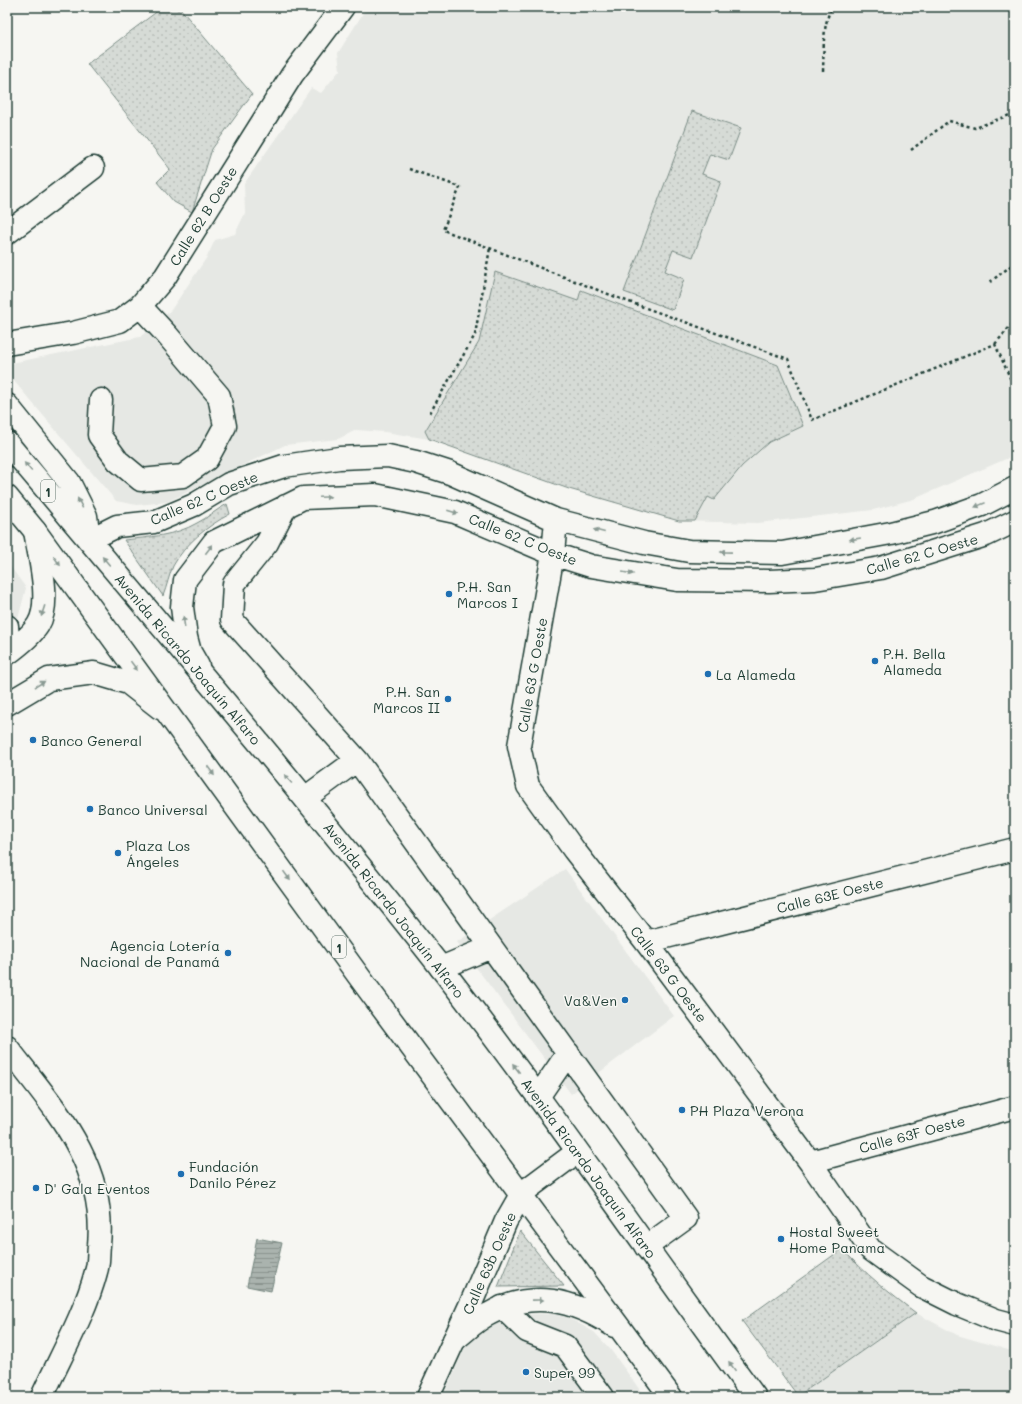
<svg xmlns="http://www.w3.org/2000/svg" width="1022" height="1404" viewBox="0 0 1022 1404" font-family="Mali,sans-serif">
<style>
.built{fill:#e6e8e4}
.grass{fill:url(#grass-dots);stroke:#7a8c85}
.water{fill:url(#water-rules);stroke:#72847d}
.lines{fill:none;stroke-linecap:round;stroke-linejoin:round}
.minor-casing{stroke:#1f3d34;stroke-width:25}
.major-casing{stroke:#1f3d34;stroke-width:25}
.path{stroke:#1f3d34;stroke-width:2.5;stroke-dasharray:3 3;stroke-linecap:butt}
.minor{stroke:#f6f6f2;stroke-width:22}
.major{stroke:#f6f6f2;stroke-width:22}
.oneway{fill:#8a9a93}
.poi-dot{fill:#1f6fb2;stroke:#f6f6f2;stroke-width:1.5}
.labels{text-anchor:middle;dominant-baseline:central;stroke-width:3;stroke-linejoin:round;paint-order:stroke}
.shield{fill:#f6f6f2;stroke:#60746d;stroke-width:1}
.shield-label{font-size:13px;font-weight:bold;fill:#1f3d34}
.street-label{font-size:14px;fill:#1f3d34;stroke:#f6f6f2}
.poi-label{font-size:14px;fill:#1f3d34;stroke:#f6f6f2;text-anchor:start}
</style>
<defs>
<pattern id="grass-dots" width="8" height="8" patternUnits="userSpaceOnUse"><rect width="8" height="8" fill="#d6dbd6"/><path d="M2 2h.1M6 6h.1" fill="none" stroke="#b7bdb8" stroke-width="1.8" stroke-linecap="round"/></pattern>
<pattern id="water-rules" width="6" height="5" patternUnits="userSpaceOnUse"><rect width="6" height="5" fill="#aab3ae"/><path d="M0 2.5h6" fill="none" stroke="#8a938e"/></pattern>
</defs>
<rect width="100%" height="100%" fill="#f6f6f2"/>
<filter id="ink" filterUnits="userSpaceOnUse"><feTurbulence type="fractalNoise" baseFrequency=".025" numOctaves="2"/><feDisplacementMap in="SourceGraphic" scale="8" xChannelSelector="R" yChannelSelector="G"/><feConvolveMatrix kernelMatrix="1 2 1 2 8 2 1 2 1" color-interpolation-filters="sRGB"/></filter>
<g filter="url(#ink)">
<!-- built -->
<path class="built" d="M367,7h648v448l-101,44 -41,11 -115,13 -79,-2 -110,-32 -140,-50 -44,-7 -29,-2 -18,9 -53,6 -118,57 -30,3 -21,-4 -109,-128v-9l133,-27 31,-27 36,-53 8,-17 20,-6 10,-21 -1,-29 67,-96 10,5 19,-23 -2,-17z
M7,562l19,26 -8,31 -11,9z
M565,869l109,147 -103,78 -114,-152z
M916,1313l41,22 58,17v45h-216l-1,-1z
M517,1314h37l15,4 25,14 16,17 35,48h-202l23,-52 19,-18z"/>
<!-- grass -->
<path class="grass" d="M163,7h16l73,87 -40,55 -20,63 -18,-10 -17,-20 13,-13 -83,-105z
M692,111l49,17 -12,32 -19,-6 -8,20 19,7 -28,76 -20,-7 -8,21 19,8 -11,31 -49,-18z
M495,272l83,29 3,-11 197,75 25,61 -34,16 -27,24 -28,34 -6,-3 -13,24h-16l-110,-32 -140,-50 -4,-8 54,-89z
M227,504l3,10c-23,12 -45,30 -57,52 -4,9 -6,20 -10,30l-39,-56c25,-3 51,-4 73,-17 10,-5 19,-13 30,-19z
M520,1231l44,55 -66,1z
M842,1249c23,24 47,44 74,64l-118,83 -56,-75z"/>
<!-- water -->
<path class="water" d="M257,1238l25,5 -11,48 -24,-5z"/>
<g class="lines">
<defs>
<path id="minor" d="M7,233l86,-65
M7,344l66,-11 47,-12 20,-15 25,-29 127,-202 51,-68
M101,400l-2,35 19,26 23,19 42,-4 24,-17 18,-33 -6,-30 -52,-61 -27,-29
M286,506l-19,37 -33,41 -2,36 125,140
M556,520l-3,34 -34,192 9,40 46,64 72,92 164,220 60,87 51,37 36,18 39,16 19,5
M89,540l28,-14 37,-4 40,-17 35,-21 55,-18 55,-8 49,-2 28,6 34,11 106,47 88,23 45,8 93,2 109,-20 44,-11 47,-17 33,-17
M7,626l2,26
M7,654c11,-8 24,-18 31,-29 14,-22 1,-69 -3,-94
M198,666l-8,-14 -4,-15 -4,-30 3,-27 29,-38 89,-44 72,-3 80,17 98,42 38,12 86,14 92,1 46,-2 66,-11 105,-33 29,-14
M7,704l42,-25 45,-6 34,10 32,25
M305,798l52,-38 329,458 -40,29
M646,942l369,-93
M441,968l50,-21
M7,1047c46,60 100,116 92,198 -1,8 0,19 -3,27 -11,42 -36,85 -54,125
M538,1097l30,-44
M810,1162l205,-55
M502,1307l25,24 38,15 38,51
M428,1397l44,-96 34,-80 16,-28 55,-41"/>
<path id="major" d="M7,405l62,77 17,34 3,23
M7,443c145,172 292,344 431,521 110,141 211,289 317,433
M7,497l28,34 328,451 308,415
M454,1340c11,-8 22,-20 35,-26 44,-25 84,-14 125,12"/>
</defs>
<!-- minor casing -->
<use href="#minor" class="minor-casing"/>
<!-- major casing -->
<use href="#major" class="major-casing"/>
<!-- path -->
<path class="path" d="M823,71c1,-20 -1,-46 9,-64
M911,150l38,-29 26,7 40,-15
M409,169l51,18 -17,43 178,69 167,60 24,61 183,-76 20,45
M990,282l22,-17 3,3
M995,344l20,-23
M430,413l45,-78 15,-87"/>
<!-- minor -->
<use href="#minor" class="minor"/>
<!-- major -->
<use href="#major" class="major"/>
</g>
<!-- one-way arrows -->
<defs><path id="oneway-solid" d="M-6-.8H1V-3.2L6.5 0L1 3.2V.8H-6Z"/></defs>
<g class="oneway">
<use href="#oneway-solid" transform="translate(28 467) rotate(-130)"/>
<use href="#oneway-solid" transform="translate(325 497) rotate(-2)"/>
<use href="#oneway-solid" transform="translate(80 503) rotate(-117)"/>
<use href="#oneway-solid" transform="translate(980 505) rotate(158)"/>
<use href="#oneway-solid" transform="translate(453 512) rotate(16)"/>
<use href="#oneway-solid" transform="translate(599 531) rotate(-165)"/>
<use href="#oneway-solid" transform="translate(855 539) rotate(171)"/>
<use href="#oneway-solid" transform="translate(209 549) rotate(-53)"/>
<use href="#oneway-solid" transform="translate(726 552) rotate(-179)"/>
<use href="#oneway-solid" transform="translate(57 561) rotate(54)"/>
<use href="#oneway-solid" transform="translate(106 561) rotate(-130)"/>
<use href="#oneway-solid" transform="translate(628 573) rotate(10)"/>
<use href="#oneway-solid" transform="translate(43 611) rotate(108)"/>
<use href="#oneway-solid" transform="translate(184 622) rotate(-98)"/>
<use href="#oneway-solid" transform="translate(134 666) rotate(54)"/>
<use href="#oneway-solid" transform="translate(40 684) rotate(-31)"/>
<use href="#oneway-solid" transform="translate(211 771) rotate(54)"/>
<use href="#oneway-solid" transform="translate(288 779) rotate(-130)"/>
<use href="#oneway-solid" transform="translate(287 876) rotate(54)"/>
<use href="#oneway-solid" transform="translate(516 1068) rotate(-127)"/>
<use href="#oneway-solid" transform="translate(538 1300) rotate(-1)"/>
<use href="#oneway-solid" transform="translate(732 1366) rotate(-126)"/>
</g>
</g>
<!-- markers -->
<g class="poi-dot">
<circle cx="449" cy="594" r="4"/>
<circle cx="875" cy="661" r="4"/>
<circle cx="708" cy="674" r="4"/>
<circle cx="448" cy="699" r="4"/>
<circle cx="33" cy="740" r="4"/>
<circle cx="90" cy="809" r="4"/>
<circle cx="118" cy="853" r="4"/>
<circle cx="228" cy="953" r="4"/>
<circle cx="625" cy="1000" r="4"/>
<circle cx="682" cy="1110" r="4"/>
<circle cx="181" cy="1174" r="4"/>
<circle cx="36" cy="1188" r="4"/>
<circle cx="781" cy="1239" r="4"/>
<circle cx="526" cy="1372" r="4"/>
</g>
<g class="labels">
<!-- shield labels -->
<g class="shield">
<rect x="41" y="480" width="14" height="22" rx="3"/>
<rect x="332" y="936" width="14" height="22" rx="3"/>
</g>
<g class="shield-label">
<text x="48" y="491">1</text>
<text x="339" y="947">1</text>
</g>
<!-- street labels -->
<g class="street-label">
<text transform="translate(203 216) rotate(-58)">Calle 62 B Oeste</text>
<text transform="translate(204 498) rotate(-23)">Calle 62 C Oeste</text>
<text transform="translate(523 539) rotate(22)">Calle 62 C Oeste</text>
<text transform="translate(922 554) rotate(-16)">Calle 62 C Oeste</text>
<text transform="translate(188 659) rotate(50)">Avenida Ricardo Joaquín Alfaro</text>
<text transform="translate(532 675) rotate(-80)">Calle 63 G Oeste</text>
<text transform="translate(830 895) rotate(-14)">Calle 63E Oeste</text>
<text transform="translate(394 910) rotate(52)">Avenida Ricardo Joaquín Alfaro</text>
<text transform="translate(669 974) rotate(53)">Calle 63 G Oeste</text>
<text transform="translate(912 1134) rotate(-15)">Calle 63F Oeste</text>
<text transform="translate(589 1168) rotate(54)">Avenida Ricardo Joaquín Alfaro</text>
<text transform="translate(489 1263) rotate(-66)">Calle 63b Oeste</text>
</g>
<!-- poi labels -->
<g class="poi-label">
<text x="457" y="586">P.H. San<tspan x="457" dy="16">Marcos I</tspan></text>
<text x="883" y="653">P.H. Bella<tspan x="883" dy="16">Alameda</tspan></text>
<text x="716" y="674">La Alameda</text>
<text x="440" y="691" text-anchor="end">P.H. San<tspan x="440" dy="16">Marcos II</tspan></text>
<text x="41" y="740">Banco General</text>
<text x="98" y="809">Banco Universal</text>
<text x="126" y="845">Plaza Los<tspan x="126" dy="16">Ángeles</tspan></text>
<text x="220" y="945" text-anchor="end">Agencia Lotería<tspan x="220" dy="16">Nacional de Panamá</tspan></text>
<text x="617" y="1000" text-anchor="end">Va&amp;Ven</text>
<text x="690" y="1110">PH Plaza Verona</text>
<text x="189" y="1166">Fundación<tspan x="189" dy="16">Danilo Pérez</tspan></text>
<text x="44" y="1188">D' Gala Eventos</text>
<text x="789" y="1231">Hostal Sweet<tspan x="789" dy="16">Home Panama</tspan></text>
<text x="534" y="1372">Super 99</text>
</g>
</g>
<!-- margin -->
<rect width="1022" height="1404" fill="none" stroke="#f6f6f2" stroke-width="24"/>
<rect x="12" y="12" width="998" height="1380" fill="none" stroke="#1f3d34" stroke-width="1.5" filter="url(#ink)"/>
</svg>
